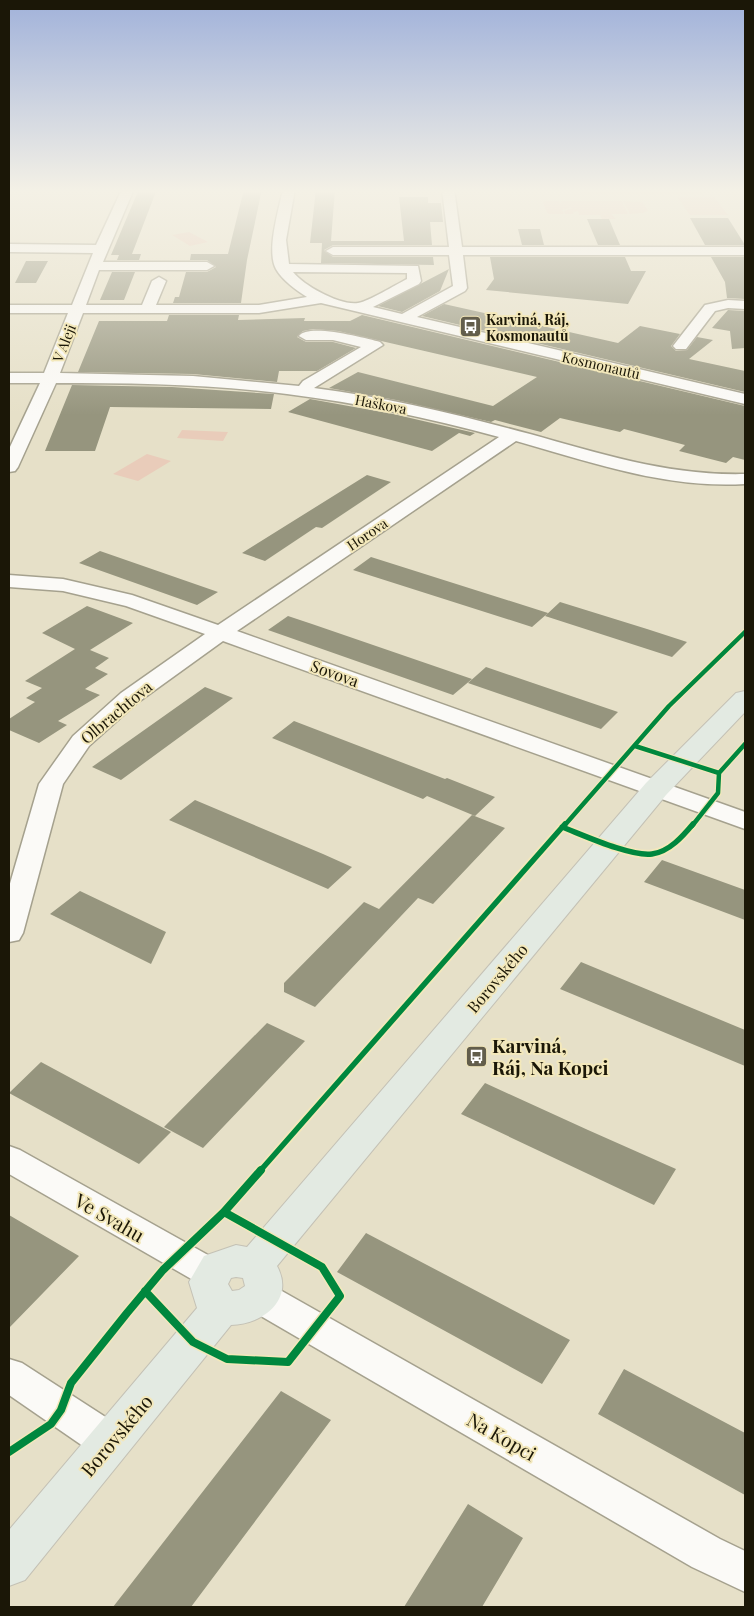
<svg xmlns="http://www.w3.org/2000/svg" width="754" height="1616" viewBox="0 0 754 1616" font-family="'Playfair Display',serif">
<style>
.green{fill:#e9ccba}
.building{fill:#96957e}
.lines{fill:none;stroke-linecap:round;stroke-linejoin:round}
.minor-casing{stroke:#a5a18e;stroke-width:3}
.major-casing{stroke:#c4c1b5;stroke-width:2}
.minor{fill:#fbfaf7;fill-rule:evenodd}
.major{fill:#e3eae2;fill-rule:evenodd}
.cycleway-far2-casing{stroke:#f3e8bb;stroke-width:7}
.cycleway-far1-casing{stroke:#f3e8bb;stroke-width:9}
.cycleway-casing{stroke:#f3e8bb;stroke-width:11}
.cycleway-far2{stroke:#00873e;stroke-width:4.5}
.cycleway-far1{stroke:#00873e;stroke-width:5.5}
.cycleway{stroke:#00873e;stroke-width:8}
.labels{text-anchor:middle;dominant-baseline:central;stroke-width:4;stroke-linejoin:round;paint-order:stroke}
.far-poi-label{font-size:14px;font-weight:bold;fill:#1b1707;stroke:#f3e8bb;text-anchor:start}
.far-street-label{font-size:14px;fill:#1b1707;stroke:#f3e8bb}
.street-label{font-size:16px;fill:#1b1707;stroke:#f3e8bb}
.near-poi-label{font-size:19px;font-weight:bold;fill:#1b1707;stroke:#f3e8bb;text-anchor:start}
.near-street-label{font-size:19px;fill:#1b1707;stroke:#f3e8bb}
</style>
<rect width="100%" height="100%" fill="#e6e0c8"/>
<!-- green -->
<path class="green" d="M562,189h143l-5,3 7,3h-118z
M677,197h37l14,18h-38z
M545,201h14l1,4 1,-4h61l6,13h-17l5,5h-14l-2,-4h-21l-1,-4 -5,1 1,2h-9l-1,-3 8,-3 -4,-2 2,2 -8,2 2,4h-15l-2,-1 -4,-11z
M623,201l19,1 6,8 -5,3 -13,1z
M189,232l19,10 -18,4 -18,-11z
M182,430l46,2 -5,9 -46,-3z
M147,454l24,7 -33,20 -25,-7z"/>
<!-- building -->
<path class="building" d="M139,189h18l-25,65h9l-2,6h-22l2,-5h-8z
M244,189h18l-15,71 -6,43h-68l2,-6h4l7,-25h21l9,-5 -9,-7h-17l1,-6h37z
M316,189h19l-4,52h73l-5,-44h29v6h13l2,19h-13l2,23h-99l-9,5 9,7h100l1,8 -113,-2 1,-20h-12z
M690,218h38l17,27h-40z
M587,219h22l11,26h-22z
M518,229h22l4,16h-22z
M490,257h135l6,14h15l-18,33 -142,-14 8,-11z
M711,257h34v42l-18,-1 -2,-16z
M26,261h22l-12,22h-21z
M449,269l-9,22 -38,21 -24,-6z
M112,272h23l-11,28h-24z
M444,304l174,39 22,-17 40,8 -9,12 5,5 11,-1 10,-13 16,3 -24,19 56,12v21l-323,-76z
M728,310l17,1v37l-13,1 -2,-18 -18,-3z
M169,315h70l-1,5 67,-2 -1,3h46l12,-6 383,91v54l-12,-3 -7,6 -47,-12 6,-6 -61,-16 -4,3 -60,-14 -19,14 -46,-12 -4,2 -95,-22 -67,-12 29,-16 135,34 44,-29 -199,-46 -25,-2 -10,2 -6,6 9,5h27l23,6 -39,23h-38l-2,11 -84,-8 -115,-2 21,-51h68z
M72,385l100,2 102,7 -3,15 -161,-2 -15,44h-50z
M310,399l83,15 82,19 -5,3 -11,-3 -27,18 -144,-39z
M367,475l24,7 -69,46 -6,-1 -51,34 -23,-8z
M100,551l118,41 -21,13 -118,-42z
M371,557l177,56 -16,14 -179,-57z
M560,602l87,27 40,13 -15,15 -127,-41z
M87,606l46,17 -43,27 19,8 -14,10 13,6 -23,15 15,6 -42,26 9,4 -28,18 -30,-13v-11l26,-17 -9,-4 16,-10 -17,-7 50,-32 -33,-16z
M288,616l24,8 160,55 -19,16 -185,-65z
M486,667l132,45 -17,17 -133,-46z
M205,687l28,11 -112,82 -29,-13z
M294,721l151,58 2,-1 48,19 -20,19 -48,-20 -4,3 -151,-61z
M195,800l128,54 29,13 -24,22 -159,-69z
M472,815l33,13 -72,76 -15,-6 -103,109 -31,-15v-9l80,-81 15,7z
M662,860l83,30v30l-101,-38z
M80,891l86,41 -15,32 -101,-50z
M581,962l164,68v36l-185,-77z
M267,1023l38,18 -102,107 -39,-21z
M41,1062l130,70 -32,32 -130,-71z
M485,1083l103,47 88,39 -22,36 -193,-91z
M9,1215l70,41 -70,72z
M366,1233l204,107 -28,44 -205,-112z
M624,1369l121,64v62l-147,-81z
M281,1391l50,29 -140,187h-78z
M468,1504l55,34 -41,69h-78z"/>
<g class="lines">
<defs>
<path id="minor" d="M122,189h12l-31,73h104l7,4 -7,4h-108l-13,35h56l10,-24 7,-4 7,4 -10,24h103l48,-8c-11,-7 -25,-17 -31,-28 -10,-18 3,-60 7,-80h12l-9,51 3,24 129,2 3,15 -2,3 -46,23 29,7 51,-28 -4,-31h-116l-7,-4 7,-4h116l-7,-58h12l8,58h283v8h-282l4,33 -2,3 -48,26 328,77v10l-424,-101 -62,10h-176l-23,60 133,3 106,10 4,-5 58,-34 -28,-7h-27l-7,-4c9,-13 66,2 81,6l3,3 -69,43c73,9 145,27 216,46 71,20 140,42 215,40v10c-79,5 -154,-22 -229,-43l-279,190 508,181v17l-522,-188 -86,62 -48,43 -26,38 -40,149 -4,7 -10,2v-55l30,-103 34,-48 48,-43 84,-59 -79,-28 -63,-15 -54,-4v-12l54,4 69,16 86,30 281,-188c-70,-19 -140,-34 -212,-43 -76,-10 -154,-11 -231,-11l-38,84 -3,4 -6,1v-23l31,-66h-31v-10h35l24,-60h-59v-8h63l21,-52 -84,-1v-8l87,1zM293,272l114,1v6c-12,6 -37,22 -49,24 -17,3 -54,-17 -65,-31z
M728,300l17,1v8l-17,-1 -13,3 -29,38h-10l-3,-3 32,-41z
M9,1146l11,4 204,114 5,10 -5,10 -12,5 -12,-5 -191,-110z
M260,1282l13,4 447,253 25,12v41l-53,-25 -445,-259 -5,-11 5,-11z
M9,1359l13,4 102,66 5,13 -5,13 -14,5 -14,-5 -87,-60z"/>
<path id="major" d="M745,691v21l-79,83 -389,471c18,33 -13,58 -46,59l-206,255 -16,6v-56l188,-222 -8,-26 15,-26 32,-11 11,2 399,-464 90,-90zM236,1277l7,1 2,8 -6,4 -7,1 -4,-7 3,-6z"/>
</defs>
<!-- minor casing -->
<use href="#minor" class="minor-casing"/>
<!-- major casing -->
<use href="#major" class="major-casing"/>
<!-- minor -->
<use href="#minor" class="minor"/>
<!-- major -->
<use href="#major" class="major"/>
<defs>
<path id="cycleway-far2" d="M635,746l84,27
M564,826l105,-120 76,-74
M692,826l26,-33 1,-20 26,-29"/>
<path id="cycleway-far1" d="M562,827c21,8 69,30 90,27 17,-2 31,-18 41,-30
M260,1171l305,-347"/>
<path id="cycleway" d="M145,1291l48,51 34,17 61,3 52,-66 -18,-29 -98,-55
M9,1452l42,-28 10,-14 10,-27 56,-70 36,-43 61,-58 37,-42"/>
</defs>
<!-- cycleway-far2 casing -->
<use href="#cycleway-far2" class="cycleway-far2-casing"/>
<!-- cycleway-far1 casing -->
<use href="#cycleway-far1" class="cycleway-far1-casing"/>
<!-- cycleway casing -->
<use href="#cycleway" class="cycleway-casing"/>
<!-- cycleway-far2 -->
<use href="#cycleway-far2" class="cycleway-far2"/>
<!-- cycleway-far1 -->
<use href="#cycleway-far1" class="cycleway-far1"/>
<!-- cycleway -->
<use href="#cycleway" class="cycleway"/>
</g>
<!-- sky -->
<linearGradient id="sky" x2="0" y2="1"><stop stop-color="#a1b2da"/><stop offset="0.46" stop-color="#f4f1e6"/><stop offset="1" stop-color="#f4f1e6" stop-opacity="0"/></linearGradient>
<rect width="754" height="415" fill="url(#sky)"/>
<!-- icons -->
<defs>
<symbol id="bus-square" viewBox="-11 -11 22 22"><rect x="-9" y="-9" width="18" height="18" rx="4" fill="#625d4b" stroke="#f3e8bb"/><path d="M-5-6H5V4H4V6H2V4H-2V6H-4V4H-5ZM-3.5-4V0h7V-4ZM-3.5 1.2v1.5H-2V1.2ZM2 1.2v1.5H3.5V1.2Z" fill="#fff"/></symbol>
</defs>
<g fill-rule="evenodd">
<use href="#bus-square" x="458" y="314" width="25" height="25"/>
<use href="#bus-square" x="464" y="1044" width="25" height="25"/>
</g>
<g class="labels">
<!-- far-poi labels -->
<g class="far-poi-label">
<text x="486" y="319">Karviná, Ráj,<tspan x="486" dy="16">Kosmonautů</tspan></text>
</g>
<!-- far-street labels -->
<g class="far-street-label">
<text transform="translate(64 343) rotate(-68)">V Aleji</text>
<text transform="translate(601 365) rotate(13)">Kosmonautů</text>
<text transform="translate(381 404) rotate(11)">Haškova</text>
<text transform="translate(367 534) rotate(-34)">Horova</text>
</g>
<!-- street labels -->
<g class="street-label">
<text transform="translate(335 673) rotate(20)">Sovova</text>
<text transform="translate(116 712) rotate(-40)">Olbrachtova</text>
<text transform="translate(497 978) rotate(-50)">Borovského</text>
</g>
<!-- near-poi labels -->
<g class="near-poi-label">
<text x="492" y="1045">Karviná,<tspan x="492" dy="22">Ráj, Na Kopci</tspan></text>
</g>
<!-- near-street labels -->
<g class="near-street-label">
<text transform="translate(110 1217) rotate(30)">Ve Svahu</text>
<text transform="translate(116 1435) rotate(-50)">Borovského</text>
<text transform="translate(502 1436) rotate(30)">Na Kopci</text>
</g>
</g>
<!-- border -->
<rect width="754" height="1616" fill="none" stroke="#1b1707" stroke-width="20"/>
</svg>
